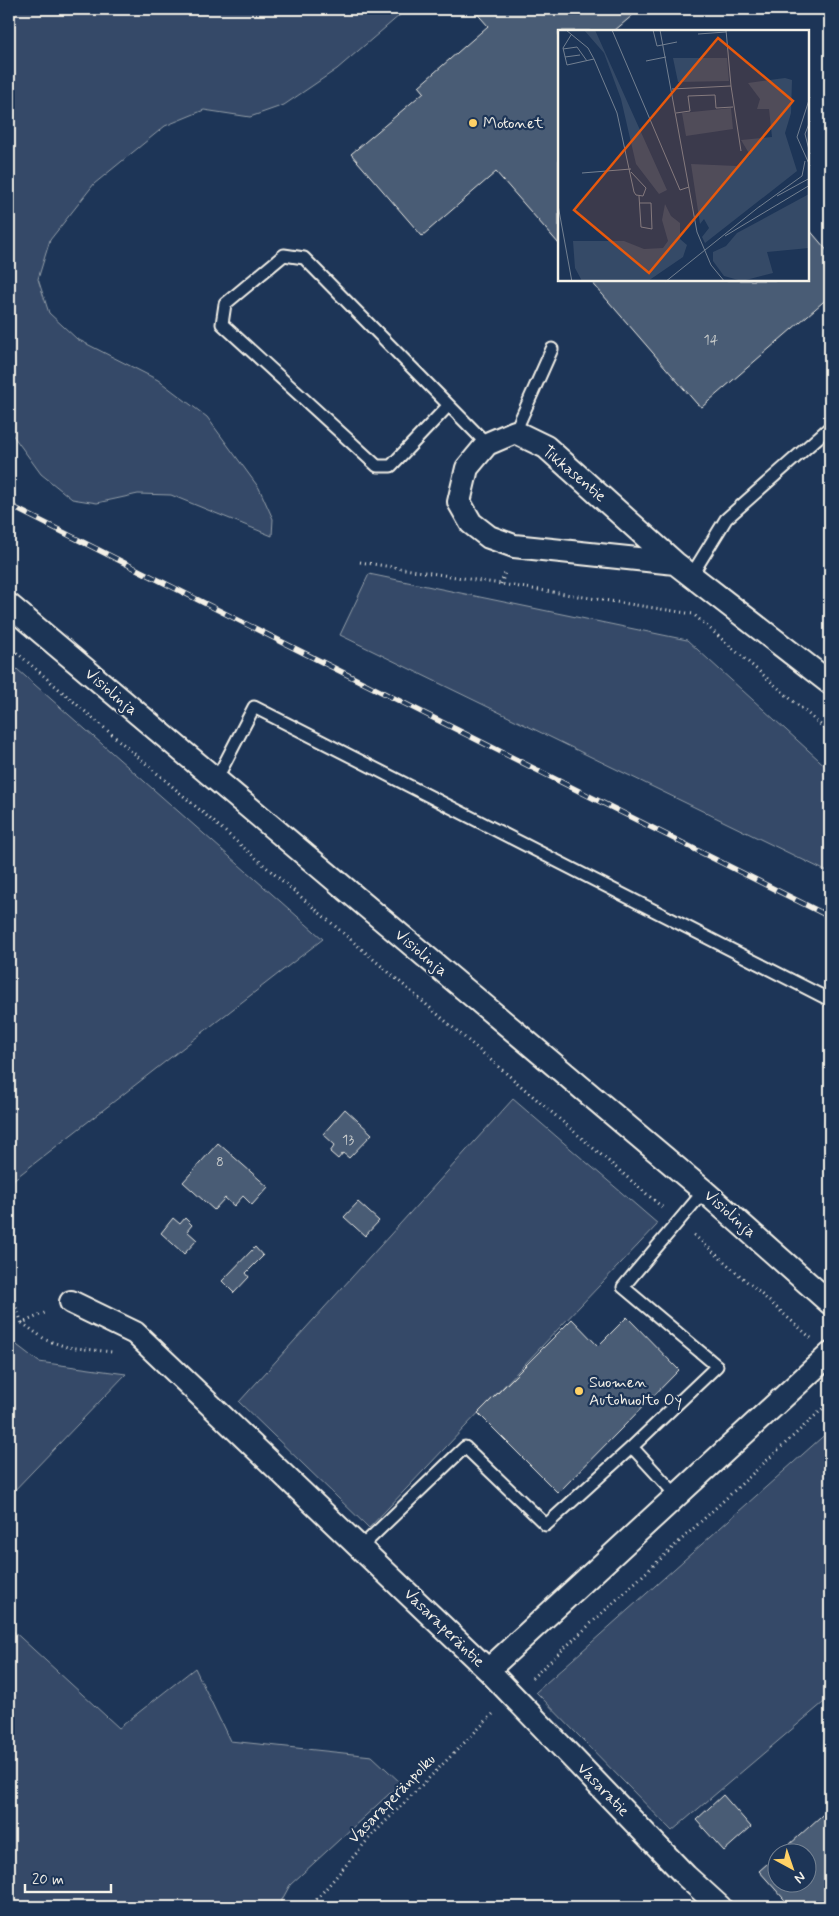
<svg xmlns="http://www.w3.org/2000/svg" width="839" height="1916" viewBox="0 0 839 1916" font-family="Mynerve,sans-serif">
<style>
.green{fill:#354a67;stroke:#949ea8}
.building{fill:#485b74;stroke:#f4f1e8}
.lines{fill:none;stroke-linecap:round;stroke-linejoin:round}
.service-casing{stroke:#f4f1e8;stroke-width:15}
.minor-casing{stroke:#f4f1e8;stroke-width:26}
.path{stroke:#f4f1e8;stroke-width:3;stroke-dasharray:1 4;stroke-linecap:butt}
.service{stroke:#1d3557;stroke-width:11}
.minor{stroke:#1d3557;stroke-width:22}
.rail-casing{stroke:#f4f1e8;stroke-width:5.5}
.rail{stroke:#1d3557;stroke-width:4;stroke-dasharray:11;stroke-linecap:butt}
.poi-dot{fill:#ffd166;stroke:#1d3557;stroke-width:2}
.labels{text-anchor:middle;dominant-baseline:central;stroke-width:4.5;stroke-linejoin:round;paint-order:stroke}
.number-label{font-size:14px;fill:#c9cccb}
.poi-label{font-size:16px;fill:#f4f1e8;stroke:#1d3557;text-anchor:start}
.street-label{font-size:16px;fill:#f4f1e8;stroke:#1d3557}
.inset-road{fill:none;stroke:#738091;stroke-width:1}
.view{fill:#e8590c;fill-opacity:0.15;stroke:#e8590c;stroke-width:2.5}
.inset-edge{fill:none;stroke:#f4f1e8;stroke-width:2.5}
</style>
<rect width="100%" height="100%" fill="#1d3557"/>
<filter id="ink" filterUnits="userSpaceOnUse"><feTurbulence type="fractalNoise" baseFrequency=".02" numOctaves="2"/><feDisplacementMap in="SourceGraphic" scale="10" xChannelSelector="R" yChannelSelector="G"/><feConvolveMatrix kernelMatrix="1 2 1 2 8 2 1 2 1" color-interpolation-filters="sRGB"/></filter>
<g filter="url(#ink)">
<!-- green -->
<path class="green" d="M9,9h398l-70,60 -53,36 -34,12 -46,-7 -39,16 -71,58 -44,56 -12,39 11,34 28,26 81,41 49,37 52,71 14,31 -1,17 -101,-41 -33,-1 -41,9 -25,-4 -31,-25 -32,-44z
M369,574l318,66 143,130v103l-490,-238z
M9,662l314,277 -310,241 -4,30z
M513,1099l145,125 -289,304 -130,-126z
M9,1339l30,23 87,12 -117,122z
M830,1430v267l-158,134 -136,-139z
M9,1627l110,101 76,-60 35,73 142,15 29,27 -111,102 -12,22h-262l-7,-10z"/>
<!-- building -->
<path class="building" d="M473,9h167l-26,22h-55v213l-63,-72 -74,64 -71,-82 73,-62 -5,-6 69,-60z
M808,228l22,26v42l-128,111 -5,-3 -107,-124h218z
M345,1109l27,25 -23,24 -6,-5 -5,6 -8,-7 5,-7 -12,-11z
M218,1143l50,44 -16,18 -9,-9 -9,10 -9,-8 -11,12 -31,-28z
M358,1202l21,19 -14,15 -21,-19z
M173,1218l7,6 5,-6 7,7 -5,6 10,9 -13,14 -23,-21z
M255,1247l8,9 -17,17 3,4 -15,16 -12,-12z
M627,1317l52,53 -121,123 -80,-80 94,-94 26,27z
M723,1795l28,32 -27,24 -28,-31z
M830,1808v97l-3,2h-36l-32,-36 17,-15v28h30v-30h-27z"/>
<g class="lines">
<defs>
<path id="service" d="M448,406l-57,60h-14l-155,-142 3,-20 59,-49 20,3 183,186
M515,432l37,-83
M691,576l35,-57 104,-92
M216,780l38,-73 576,293
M632,1447l44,48
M360,1548l105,-101 81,78 86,-78 85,-81 -94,-79 81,-96"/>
<path id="minor" d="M675,563l-161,-17 -25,-9 -18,-14 -12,-21 8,-34 20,-24 28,-12 31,15 129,116 155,120
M9,605l695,586 126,112
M71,1302l64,31 353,337 342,-316
M488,1670l198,206 34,31"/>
</defs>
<!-- service casing -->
<use href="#service" class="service-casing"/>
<!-- minor casing -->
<use href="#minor" class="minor-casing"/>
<!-- path -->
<path class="path" d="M360,562l333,52 137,119
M501,584l5,-14
M9,646l654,562
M694,1235l117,103
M9,1289l13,34 25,-11
M22,1323l24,17 21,7 45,5
M532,1678l298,-276
M9,1904l2,3
M310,1907l61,-71 123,-123"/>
<!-- service -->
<use href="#service" class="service"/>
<!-- minor -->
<use href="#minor" class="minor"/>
<defs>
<path id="rail" d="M9,505l821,412"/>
</defs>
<!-- rail casing -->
<use href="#rail" class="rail-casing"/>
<!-- rail -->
<use href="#rail" class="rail"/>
</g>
</g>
<!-- markers -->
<g class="poi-dot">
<circle cx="473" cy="123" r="5"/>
<circle cx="579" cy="1391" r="5"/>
</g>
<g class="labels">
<!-- number labels -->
<g class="number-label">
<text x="711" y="340">14</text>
<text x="348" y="1140">13</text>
<text x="220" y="1162">8</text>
</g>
<!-- poi labels -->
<g class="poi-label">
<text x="483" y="123">Motonet</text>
<text x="589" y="1382">Suomen<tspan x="589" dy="18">Autohuolto Oy</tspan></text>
</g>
<!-- street labels -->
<g class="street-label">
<text transform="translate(574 474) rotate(40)">Tikkasentie</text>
<text transform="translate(111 692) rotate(40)">Visiolinja</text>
<text transform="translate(421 953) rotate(40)">Visiolinja</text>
<text transform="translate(730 1214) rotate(41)">Visiolinja</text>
<text transform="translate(444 1628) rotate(44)">Vasaraperäntie</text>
<text transform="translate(603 1790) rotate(46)">Vasaratie</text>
<text transform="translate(392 1799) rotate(-46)">Vasaraperänpolku</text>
</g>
</g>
<!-- overview -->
<g transform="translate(558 30)">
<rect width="251" height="251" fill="#1d3557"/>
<path d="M26,0h11l72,160 -8,4 -23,-30 -15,-65 -17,-46zM115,28h54l2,23 -51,1zM227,48l7,2 -1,33 -6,20 12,38 -92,72 -3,-6 7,-9 -5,-9 -4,5 -9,-60 46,2 13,-11 -9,-15 31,-3 -3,-28h-12l3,-10 -12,-16zM173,78l2,21 -47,7 -4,-23zM251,164v54l-42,4 6,21 -31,8 -18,-5 -11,-15v-9l13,-6 11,-13zM107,174l6,12 9,7v16l7,6 -4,12 -35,24h-66l-7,-13 -2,-27h51l20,8 19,-1 5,-7 -6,-21z" fill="#354a67"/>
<path class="inset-road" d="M8,0l22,18 6,11 23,54 17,79 2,3 7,1 3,-8 -15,-16M54,0l68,160 9,-3M95,0l4,16 20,-4M102,0l37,202 14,33 14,17M168,0l5,56M140,4l28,-2M13,5l-8,13 4,17 27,-6M5,19l14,-2 10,14M7,27l15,-2M88,31l20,-4M114,59l59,-3 10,65M252,67l-13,40 13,29M118,83l14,-2 -2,-15 27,-1 1,13 17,-1M252,91l-5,13 5,20M24,143l49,-4M81,166l2,31 11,2 -1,-26h-11M219,166l33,-18M0,175l14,77M201,177l43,-31 3,-15M167,206l85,-51M107,252l95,-76"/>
<path class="view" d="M160,8l75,63 -144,172 -75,-63z"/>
<rect width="251" height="251" class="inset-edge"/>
</g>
<!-- margin -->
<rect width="839" height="1916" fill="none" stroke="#1d3557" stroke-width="30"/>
<rect x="15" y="15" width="809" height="1886" fill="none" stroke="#f4f1e8" stroke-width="2" filter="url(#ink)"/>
<!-- north arrow -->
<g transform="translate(792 1868) rotate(140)"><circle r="24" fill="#1d3557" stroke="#738091"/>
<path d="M0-4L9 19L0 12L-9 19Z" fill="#ffd166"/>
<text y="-8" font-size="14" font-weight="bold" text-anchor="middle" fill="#f4f1e8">N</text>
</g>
<!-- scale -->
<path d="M25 1884v8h86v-8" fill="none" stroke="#f4f1e8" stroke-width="2.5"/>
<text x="32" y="1884" font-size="15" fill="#f4f1e8" stroke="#1d3557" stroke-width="4" paint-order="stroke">20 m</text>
</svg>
